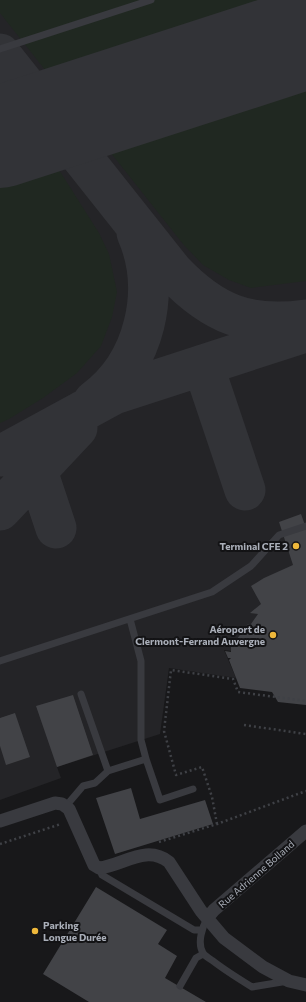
<svg xmlns="http://www.w3.org/2000/svg" width="306" height="1002" viewBox="0 0 306 1002" font-family="Commissioner,sans-serif">
<style>
.built{fill:#242427}
.green{fill:#202821}
.lines{fill:none;stroke-linecap:round;stroke-linejoin:round}
.taxiway{stroke:#323337;stroke-width:41}
.runway{stroke:#323337;stroke-width:102}
.building{fill:#424347}
.path{stroke:#3f4146;stroke-width:2.5;stroke-dasharray:2 3;stroke-linecap:butt}
.lane{stroke:#393a3f;stroke-width:7}
.street{stroke:#393a3f;stroke-width:13}
.poi-dot{fill:#efb83b;stroke:#131315;stroke-width:1.5}
.labels{text-anchor:middle;dominant-baseline:central;stroke-width:4;stroke-linejoin:round;paint-order:stroke}
.poi-label{font-size:10px;font-weight:bold;fill:#aaafb9;stroke:#131315;text-anchor:end}
.street-label{font-size:10px;fill:#aaafb9;stroke:#131315}
</style>
<rect width="100%" height="100%" fill="#18181a"/>
<!-- built -->
<path class="built" d="M0,0h306v661l-82,-11 12,28 -67,-10 -9,66 -103,33 4,11 -61,22z"/>
<!-- green -->
<path class="green" d="M0,0h306v281l-55,7 -22,-8 -26,-15 -20,-21 -183,-231z
M0,95l61,78 38,60 10,21 8,38 -5,25 -11,29 -24,27 -34,25 -34,21 -9,4z"/>
<g class="lines">
<!-- taxiway -->
<path class="taxiway" d="M0,54l173,218c40,42 75,56 133,48
M203,365l42,125
M94,401c51,-37 68,-111 43,-168
M36,449l-2,6 1,10 21,63
M0,456l114,-62 191,-62
M0,510l77,-82"/>
<!-- runway -->
<path class="runway" d="M0,137l306,-99"/>
</g>
<!-- building -->
<path class="building" d="M301,514l5,14v177l-28,-3 -6,-10 -32,-4 -11,-28 2,-2h-3l-3,-7 6,1v-5l17,-23h3l7,-10 -8,-1 11,-9 -10,-18 13,-8 29,-13 -14,-43z
M73,695l20,60 -36,12 -21,-61z
M15,713l15,44 -24,8 -6,-19v-28z
M131,788l9,31 65,-19 8,24 -98,30 -19,-56z
M96,887l71,43 -9,14 19,12 -12,22 41,24h-117l-46,-28z"/>
<g class="lines">
<!-- path -->
<path class="path" d="M244,725l62,9
M217,824l-5,-27 -10,-30 -26,8 -12,-44 7,-61 62,9 5,13 68,9
M159,842l58,-18 89,-33
M0,844l61,-20"/>
<!-- lane -->
<path class="lane" d="M0,49l151,-49
M130,619l11,42v79l5,19
M0,661l212,-69 39,-26 28,-31 27,-9
M81,694l27,77
M66,806l17,-20 12,-3 13,-12 38,-12 14,41 33,-11
M99,868l3,7 5,3 87,52h8
M208,917c-6,10 -11,26 -5,36 2,3 7,6 10,8 13,10 26,18 39,26l36,-6
M180,986l16,-28 7,-4"/>
<!-- street -->
<path class="street" d="M0,821l55,-18 7,1 7,5 25,56 5,3c25,-3 47,-24 70,-6l32,49 23,27 39,29 26,14 17,4
M208,917l6,-7 92,-79"/>
</g>
<!-- markers -->
<g class="poi-dot">
<circle cx="296" cy="546" r="4"/>
<circle cx="273" cy="635" r="4"/>
<circle cx="35" cy="931" r="4"/>
</g>
<g class="labels">
<!-- poi labels -->
<g class="poi-label">
<text x="288" y="546">Terminal CFE 2</text>
<text x="265" y="629">Aéroport de<tspan x="265" dy="12">Clermont-Ferrand Auvergne</tspan></text>
<text x="43" y="925" text-anchor="start">Parking<tspan x="43" dy="12">Longue Durée</tspan></text>
</g>
<!-- street labels -->
<g class="street-label">
<text transform="translate(256 874) rotate(-41)">Rue Adrienne Bolland</text>
</g>
</g>
</svg>
